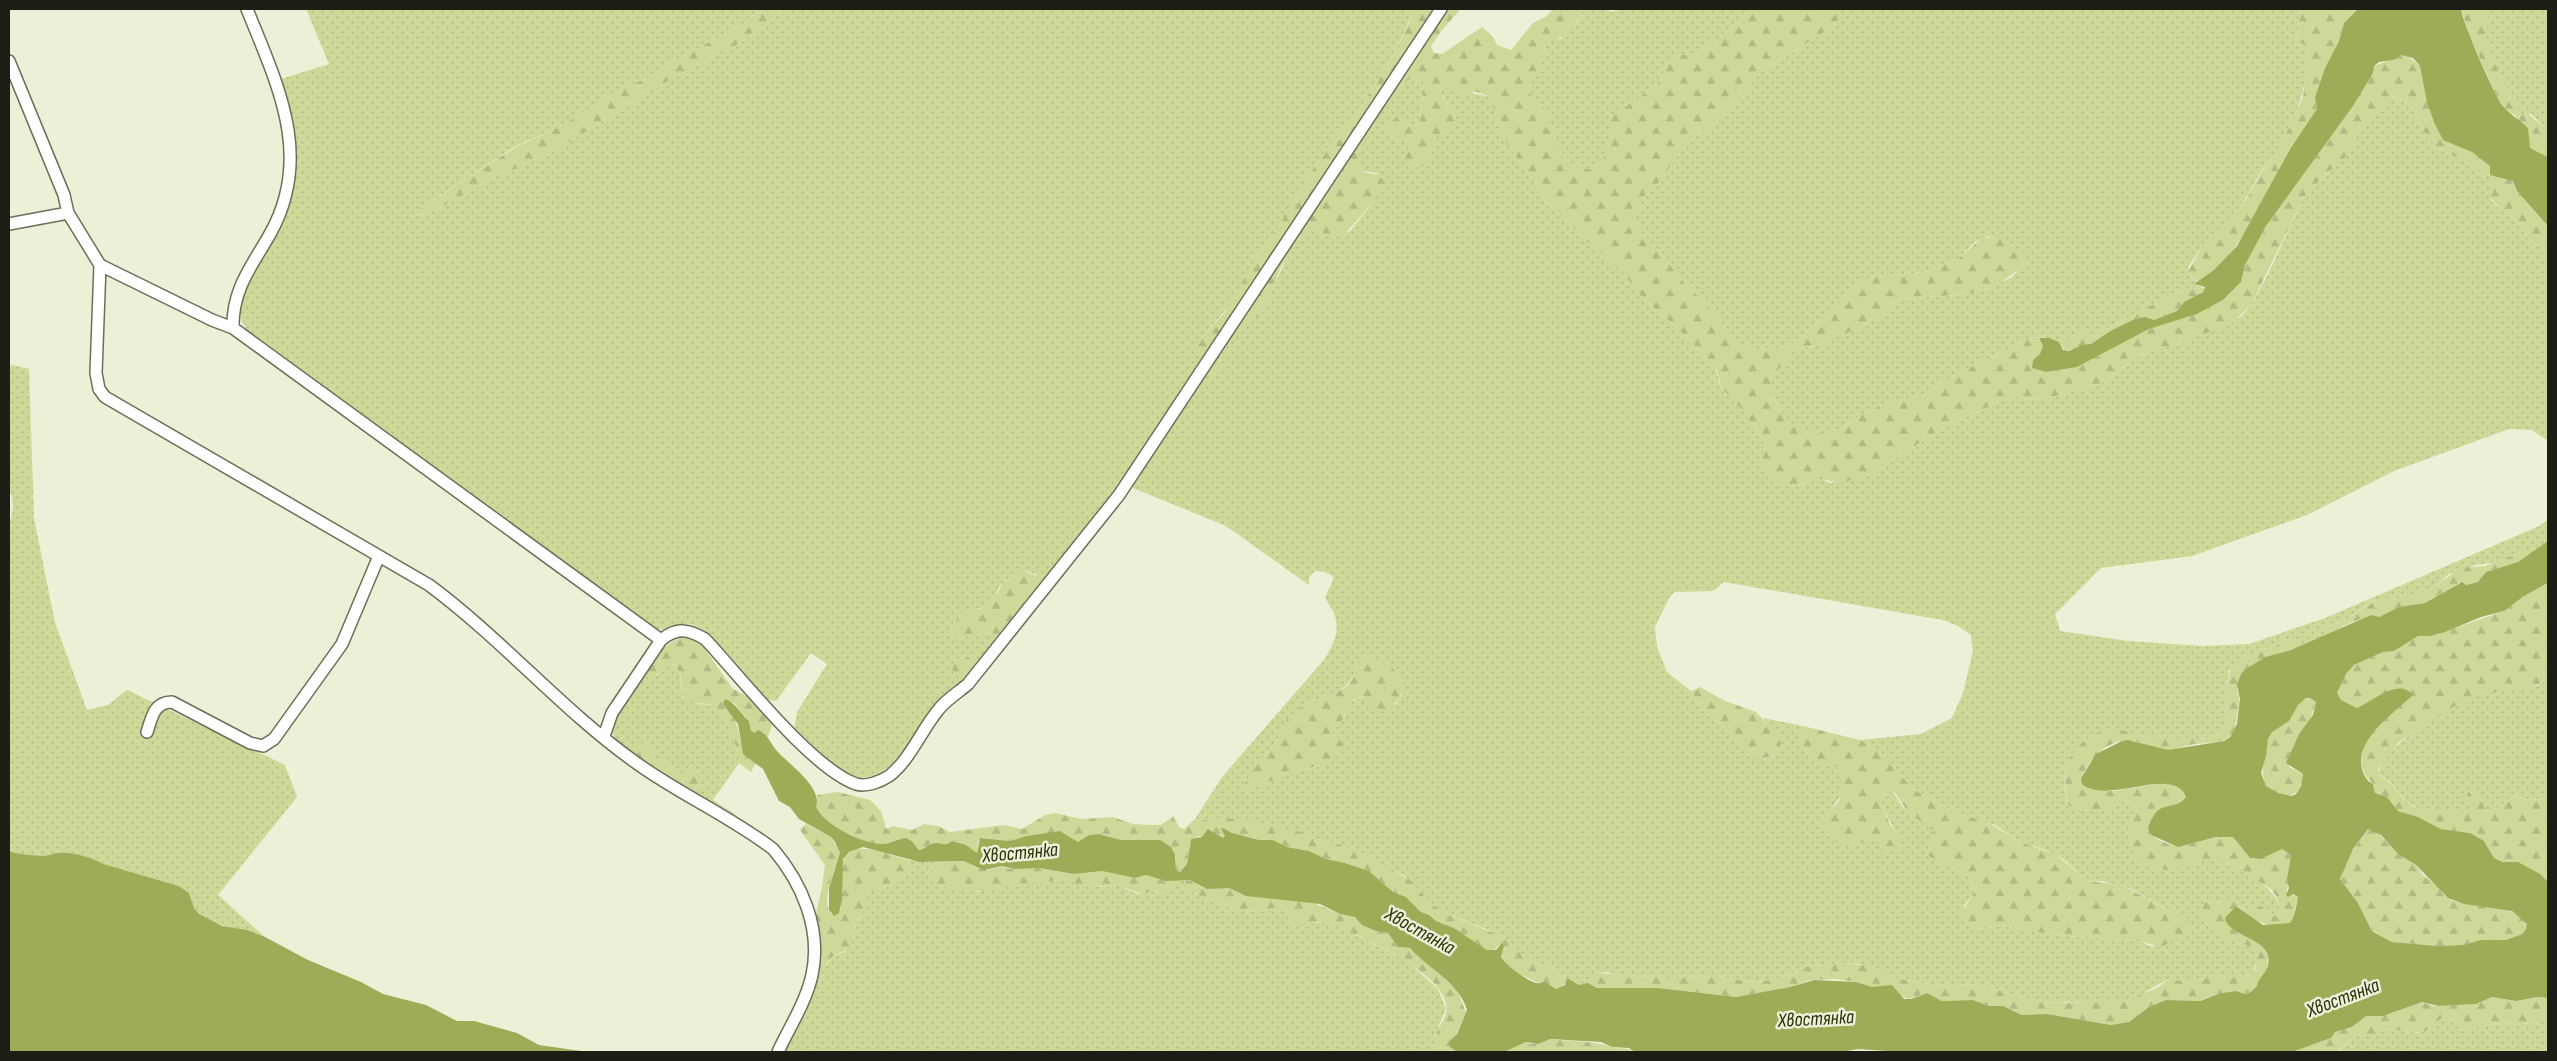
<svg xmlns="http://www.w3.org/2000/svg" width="2557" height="1061" viewBox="0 0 2557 1061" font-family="'Sofia Sans Condensed',sans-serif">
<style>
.grass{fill:url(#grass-dots);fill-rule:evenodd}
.forest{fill:url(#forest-firs)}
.water{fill:#9fab57;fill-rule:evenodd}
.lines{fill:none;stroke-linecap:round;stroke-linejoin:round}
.street-casing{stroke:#6b6f59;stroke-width:14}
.street{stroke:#fff;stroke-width:11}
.labels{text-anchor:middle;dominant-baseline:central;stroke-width:5;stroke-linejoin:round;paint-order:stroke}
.water-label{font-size:20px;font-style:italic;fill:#2c310c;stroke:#ebf0d7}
</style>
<defs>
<pattern id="grass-dots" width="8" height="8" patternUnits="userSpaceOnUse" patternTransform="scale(1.25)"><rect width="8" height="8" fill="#ced999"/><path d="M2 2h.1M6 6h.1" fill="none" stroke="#b0ba83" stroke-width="1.8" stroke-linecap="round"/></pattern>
<pattern id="forest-firs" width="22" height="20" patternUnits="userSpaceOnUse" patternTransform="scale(1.25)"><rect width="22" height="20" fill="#ced999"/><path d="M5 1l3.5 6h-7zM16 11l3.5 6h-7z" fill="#b0ba83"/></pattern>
</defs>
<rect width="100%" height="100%" fill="#ebf0d7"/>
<!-- grass -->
<path class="grass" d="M306,9h457l-26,19 -62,32 -31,20 -14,4 -71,43 -43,19 -101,66 -3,5 26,-8 66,-37 21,-8 10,-6 11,-2 122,-75 67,-35 52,-37h622l3,6 -19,41 -41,65 -26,29 -32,48 -15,29 -16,19 -30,55 -29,34 -7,11v8l6,7 -87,135 -78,92 -1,-13 -10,-4c-10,5 -21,8 -28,16 -3,4 -2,10 -7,14 -16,13 -28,5 -42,27l3,11c3,1 28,-5 32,-7l18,4 -24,29c-7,-6 -15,-11 -24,-5l-3,9 2,5 8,2 3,6 -26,22 -48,61 -15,11 -16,2 -17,-7 -10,-6 -39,-36 3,-17 30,-48 -16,-11 -35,48 -7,-1c-19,-17 -54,-69 -76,-75 -15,-4 -26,8 -41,3l-405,-298c-2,-4 -6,-9 -7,-14 -4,-36 40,-91 51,-127 11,-37 -1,-75 -10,-110l48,-15z
M1584,9h21l7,3 10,-3h131l-52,44 -23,2 -11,10 -7,15 -6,7 -41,29c-2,14 -4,49 -22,53 -4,1 -11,-1 -16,-2l-18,-20 -3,-17 -11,-23 -12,-11 -2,-9 16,-34 -1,-9 7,-5h9l15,-14z
M1839,9h462l-5,32 11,5c4,36 -14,81 -33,111 -4,6 -11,11 -15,18 -7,12 -12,24 -22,35 -17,19 -36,35 -49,58l3,9 6,4 -9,9 -23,6 -24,16 -39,19 -7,6 -13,-5 -23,10 -10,-4 -17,-1 -87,43 -21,15 -39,9 -23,11 -21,14 -14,5 -23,-2 -15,-10 -10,-12 -9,-23 1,-9 17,-20 13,-11h9l53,-21 19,-11 18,-16 58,-4 29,-6 25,-12 12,-14 -35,-27 -14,6 -17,17 -9,3 -18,9 -62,7 -29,20 -28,30 -19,15 -15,5 -26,1 -16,-7 -20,-27 -36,-37 -26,-33 -13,-11 -5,-14v-9l9,-16 8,-5 33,-46 29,-21 46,-51 71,-45 7,-8z
M2487,9h61v121l-17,-16 -13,2 -1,3 -2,-4c7,-14 -8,-23 -13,-34 -5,-10 -16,-35 -16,-45 0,-9 2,-18 1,-27z
M1415,76l8,5c1,4 -2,39 -4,42l-8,2 -15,-8 -9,8v8l8,6 14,3 2,4 -6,12 24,-6 7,-17 20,-14c-2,-15 -14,-20 -16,-31l4,-3 46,10 15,44 46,66 39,37 31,26 23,30 29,24 39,39c7,9 5,17 10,26 5,9 14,12 20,20 9,11 15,24 25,36l-7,15 24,26 20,-2 8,-5h10l8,4 38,-7 70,-45 61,-30 18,-4 18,3 9,-1 46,-12 18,-7 29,-23 22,-9 20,-4 62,-27 11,-14 14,-25 38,-81 43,-44 6,-7 5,-17 21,-18 11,-16 20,10 15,29 12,14 28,14 18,15 7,-2 7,1 -7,9 1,15 10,10 17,11 12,20 12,8 6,13v179l-16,-11 -23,-1 -115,42 -87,44 -115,41 -91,12 -46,46 5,17 68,10 75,5 46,-2 76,-26 212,-91 11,-7v21l-17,14 -4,-4 -29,11 -22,3 -27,9 -12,11 -23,12 -41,4 -27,19 -17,5 -6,7v6l-26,10v-6l-9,-3 -12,7 -14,3 -33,21 -3,19 1,35c-2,3 -3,7 -6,9 -13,10 -59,6 -75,4 -15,-2 -26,-9 -41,-6 -6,1 -15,6 -20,10 -21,17 -25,40 -16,65 32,10 30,4 58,-6l8,4 2,7c-1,4 -4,6 -5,10 -6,26 7,54 39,48 11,-2 24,-8 36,-9 25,-2 69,27 75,50l-5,6 -5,-1 -7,-6 -17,1c-17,-9 -19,-9 -39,-8l-5,6 -3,12c10,5 15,10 24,16 8,7 19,4 32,17v8l-5,13 -9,3 -35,1 -19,5 -19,-5 -30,17 -18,7 -14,1 -65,-1 -70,-18 -34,2 -43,-8 -36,-14 -15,-1 -42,4 -17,10 -29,5 -40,-5 -49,1 -49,-3 -13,-3 -8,1 -11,12h-8l-19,-9 -4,-6 -25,-9 -43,-31 -44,-18 -12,-8 -27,-28 -42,-22 -90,-29 -56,-7 -18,4 -4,-3 27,-42 101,-116c10,-15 18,-30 11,-48 -2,-5 -7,-10 -8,-14 -1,-8 8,-14 7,-23l-8,-4 -10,-1 -6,6v8l-83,-59 -93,-38 -2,-5 74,-114 15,-8v-5c8,-13 18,-38 36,-39 19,-19 29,-78 58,-87l19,7 17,-6 25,-31 2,-27 -15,-2 -6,-11c17,-30 25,-66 59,-84zM1724,582l219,38 15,6 13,9 2,16 -10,42 -11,25 -31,16 -61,6 26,16 16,21 13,13 43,24 37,11 23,16 28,9 17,9 21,19 9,4 9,-1 27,7 41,23h10l-27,36 -14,-6 -84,-6 -53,-9 -25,3 -14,-7 1,-16 11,-15 -7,-15 -42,-21 8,-16v-8c-9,-9 -21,-14 -30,-23 -6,-7 -8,-14 -16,-19l-8,13 16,31 -22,8 -7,-2c-18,14 -34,2 -45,-13 7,-20 23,-25 21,-50l-6,-9c-29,-5 -25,-5 -39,-30l5,-11 -40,-8 5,8 10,10 -2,19 -12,4 -22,-12 -19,-21 -19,-15 -13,-20 -24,-19 -10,-25 -2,-20 14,-29 5,-6 39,-1zM1357,662l46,31 -7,11h-22l-10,-8c-20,5 -13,12 -22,25 -3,4 -8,7 -11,12l5,2 -17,31 -31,8 -42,17 1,-11 33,-44 8,-17 23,-18 21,-5 14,-10 10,-13z
M12,365l17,4 5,149 21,105 32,87 21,-5 19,-15 158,75 12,32 -79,98 47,42c-18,-7 -57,-11 -69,-26 -4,-4 -4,-12 -7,-18l-10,-7 -77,-22c-11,-7 -30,-12 -44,-11 -4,0 -4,1 -8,2 -8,2 -34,-1 -41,-4v-327c4,-10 6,-25 0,-34v-123z
M672,664l7,5 4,29 14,6 18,1 18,28 6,30 -26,37 23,15v4l-48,-26c11,-3 15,-9 13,-21l-12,-5 -6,6h-5l-13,-12 -9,-3 -11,-16 -4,20c-8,-6 -20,-12 -25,-20 -12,-21 19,-54 31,-73l9,7 9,-9z
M2548,677v122l-19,1 -14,-4 -21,14 -7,1 -4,-5 -1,-6 -13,-9 -3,6 4,11 -12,8 -11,-5h-24l-17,-10 -16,-19 -11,-8c-2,-24 73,-69 94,-77 10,-3 27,-6 37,-8 18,-2 23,4 38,-12z
M909,860l25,2 -5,10 10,14 39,6 38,-9h25l22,-4 35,8 21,-1 19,8 13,-3 6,1 22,-9v-3h6l-2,11 11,1 14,9 14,2 10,7 24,2 25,-6 5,3 4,15 11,4 10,-5 19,-1 77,39 31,28 8,20 -11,26 3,17h-657l37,-84 2,-4 6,1 7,-9 12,-4 10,-16 1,-14 5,-5 7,-26 23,-5 10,-9 7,-2 3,-6z
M2444,1016l6,3 11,11 39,-7 25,1 23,-3v31h-211l20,-17 20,1 8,-7 35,4z"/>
<!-- forest -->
<path class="forest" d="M763,9h24l-52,37 -67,35 -122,75 -11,2 -14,9 -17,5 -66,37 -27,8 4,-5 101,-65 43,-20 71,-43 14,-4 31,-20 62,-32z
M1409,9h52l-19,21 -11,16 3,7 8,1 40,-27 11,10 4,8 14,5 22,-27 14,-7 6,-7h31l-15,25 -25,10 1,9 -16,34 2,9 12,11 5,9 6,14 3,17 18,20c5,1 12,3 16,2 19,-5 18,-39 21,-53l42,-29 6,-7 7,-15 11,-10 23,-2 52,-44h86v10l-7,8 -71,45 -46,51 -29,21 -33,46 -8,5 -9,16v9l5,14 13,11 26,33 36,37 20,27 16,7 26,-1 15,-5 19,-15 28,-30 29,-20 62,-7 18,-9 9,-3 24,-21 16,-1 27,17 -1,9 -6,7 -22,16 -28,8 -68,5 -18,16 -19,11 -44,19 -18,2 -13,11 -17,20 -1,9 9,23 11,12 14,10 23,2 14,-5 21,-14 23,-11 39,-9 21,-15 87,-43 7,1 4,8 -3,8 -7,6 13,12 31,-5 72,-38 48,-15 26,-14 18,-18 4,-17 21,-39 87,-120 20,-33 1,-7 31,-12 15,12 10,45 13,28 30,13 17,14 1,6 -3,4 -5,1 -18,-15 -28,-14 -12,-14 -15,-29 -19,-10 -12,16 -21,18 -5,17 -11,15 -14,11 -24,25 -52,106 -18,19 -55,22 -20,4 -22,9 -29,23 -18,7 -46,12 -9,1 -18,-3 -18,4 -61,30 -70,45 -29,7 -17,-4h-10l-8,5 -20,2 -10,-3 -7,-7 -7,-16 7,-15 -27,-38 -8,-6 -11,-14 -4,-17 -5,-7 -39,-39 -29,-24 -23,-30 -31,-26 -39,-37 -46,-66 -15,-44 -13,-5 -15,1 -19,-6 -3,3c1,15 33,27 5,47l-9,-1 -7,16 3,8c-8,6 -17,11 -27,6v-8l6,-12 -2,-4 -14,-3 -8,-6v-8l9,-8 15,8 8,-2c2,-3 5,-38 4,-42l-8,-5c-34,18 -42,54 -58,84l5,11c11,5 18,0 24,14l-4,7 -36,41 -13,4 -19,-7 -11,7 -22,30 -17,44c-6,8 -17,7 -24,14 -7,7 -17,22 -20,31 -2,8 -1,15 -6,23l-8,-5 -3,-13 -6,-7v-8l7,-11 21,-23 38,-66 16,-19 12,-25 35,-52 26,-29 41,-65 18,-37z
M2301,9h57l-14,14 -5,18 -14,27 -10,29 2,12c-8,14 -19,27 -28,41 -20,36 -53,117 -92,131l-10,-8 17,-29 42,-44 15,-27 12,-15 12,-21 18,-40 5,-45 -1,-6 -11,-5z
M2461,9h26l1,14 -2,17 14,36 17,26 1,4 -3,9 -9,-5 -8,-11 -27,-60z
M2527,113l21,17v27l-18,-9 -2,-4v-16l-11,-9 4,-5z
M2497,176l16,5 4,10 31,35v36l-6,-13 -12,-8 -12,-20 -17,-11 -11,-13v-12z
M2194,284l11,5 -9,9 -12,4 -7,9 -23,9 -14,-2 -5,1 -23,11 -21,14 -26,7 -6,-9 23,-10 13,5 7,-6 39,-19 24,-16 23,-6z
M2529,550l2,5 -13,7 -32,10 -8,10 -12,3 -5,-3 -36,21 -26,4 -20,10c-15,-4 -43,13 -56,21v-6l6,-7 17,-5 28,-19 9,-3 31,-1 23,-12 23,-17 25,-2z
M1024,571l15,6 -1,11 -35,48 -18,-4c-10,5 -18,3 -29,9l-3,-2 -3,-11 13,-16 16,-3 14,-9 10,-17z
M2548,583v95l-18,12 -20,-1 -31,7 -26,11 -54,35 -21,27c1,9 7,9 12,14 5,4 8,10 13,15 12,13 26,13 43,13 11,1 14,7 23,-3l-3,-11 3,-6 6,-1c7,6 6,14 12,21l7,-1 21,-14 14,4 19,-1v83l-4,-4 -50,-20 -10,-17 -14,-8 -29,-4 -23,-12 -20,-6 -11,-14 -12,-4c-1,-2 0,-5 -1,-7 -3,-7 -10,-8 -12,-20 -5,-26 28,-53 47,-67l-17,-8 -35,17 -16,-8 -4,-7 9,-19 8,-9 29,-13 11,-1 24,-15 20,-2 66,-23 20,-15z
M684,636l13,2 36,51 23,12 10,11 6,13 -4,12 -5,-5 -8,2 -4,-3 -2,-10 -15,-18 -10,3c22,17 8,43 32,57l-5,9 -12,-9 -6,-30 -18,-28 -31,-3 -4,-29 -4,-7 -4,-2 -19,13h-9c6,-19 22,-34 40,-41z
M2288,639l9,3v6l-32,9 -19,12 -9,21c4,10 2,16 0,26 -3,29 -18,25 -41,28 -11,1 -22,7 -33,6 -14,-1 -26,-13 -41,-9 -20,4 -33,19 -41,37l11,12 22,1 49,-8c11,0 19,4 23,14l-11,8 -24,30c27,18 34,8 62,3 7,-2 13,0 20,-1l17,21 11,1 21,-10 9,6 -4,24 2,5 -3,8 12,5 -6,25c-21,11 -38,-2 -53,-15l-3,-1 -5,6 1,16 30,17 6,11 -1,12 -13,22 -9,4 -9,-3 -12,1 -26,9 -32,-1 -17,7 -23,17 -15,1 -64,-11 -25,1 -19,-9h-14l-16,-6 -31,1 -15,-8 -19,6 -26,-12h-10l-16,-5 -21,-3 -25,1 -20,7 -54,10 -78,-9h-61l-9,-5 10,-10 70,5 49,-1 40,5 29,-5 17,-10 42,-4 25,3 26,12 43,8 34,-2 70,18 25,1 54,-1 35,-14 13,-10 19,5 19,-5 40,-2 7,-6 2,-17c-13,-13 -24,-10 -33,-17 -8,-6 -13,-11 -23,-16l3,-17 28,-3 16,10 13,-4 11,9 5,1 5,-6 -6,-14 -5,-7 -41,-25 -22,-4 -40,10 -15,-1 -11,-6 -8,-8 -5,-25v-9l8,-10 -2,-7 -8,-4c-28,10 -26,16 -58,6 -12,-41 3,-65 42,-79l34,10 59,2 14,-4 9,-11 -1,-35 5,-23 31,-17 14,-3z
M1366,655c15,2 29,14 37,26 2,14 -7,24 -18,30l-6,-2 -15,-13c-18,4 -13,8 -20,21 -3,7 -9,10 -13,15 40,27 -26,36 -42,42 -15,5 -29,12 -43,17l-2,-5c9,-19 25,-33 36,-50 4,-6 4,-15 10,-20 5,-5 15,-13 22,-15 22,-6 44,-12 45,-39z
M960,657l10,1 9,7 -14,17 -3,-6 -7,-1 -3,-6 1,-7z
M1700,687l25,14 31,11 22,24 3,8 -5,11 -16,4 -18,-12 -19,-21 -19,-15 -13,-20z
M2310,698l6,4 -7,21 -10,11 -11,25 1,8 14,7c-3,27 -18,25 -37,12 -6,-10 -2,-43 5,-53 4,-6 11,-6 15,-11 8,-8 11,-22 24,-24z
M1803,726l57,14 26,16 16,21 13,13 43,24 28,7 32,20 37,13 29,24 9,4 27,2 50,27h10l8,7 5,7 -5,8 -27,14 -22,-6 -84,-6 -53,-9 -25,3 -14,-7 -3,-7 15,-24 -7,-15 -42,-21 8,-16v-8l-26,-19 -13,-19 -7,-4 -8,13 11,24 10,14 -3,9 -14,5 -10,-13 -7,-2 -15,9c-13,-5 -29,-11 -31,-27l18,-20 4,-25 -6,-9c-30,-5 -25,-4 -39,-30z
M643,742l5,2 8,14 9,3 13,12h5l6,-6 12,5c3,11 -3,18 -13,21l-49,-34 -4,-10z
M838,792l32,8 11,11 5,18 7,-3 19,4 12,-6 14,2 12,6 54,-7 18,4 23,-14 10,-2 26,6 32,-2 20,7 18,1h10l12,-9 6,11 5,2 11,-10 4,3 13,-4 28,1 33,6 21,5 25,10 19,4 32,12 40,24 22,24 12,8 56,24 31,25 25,9 4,6 7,2 -1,5 -9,6c-12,-3 -52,-18 -55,-31 -1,-4 1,-8 2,-12l-5,-1 -6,6 -6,-1 -33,-22 -18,-7 -7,-6 -8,-3 -15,-15 -13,-5 -24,-21 -24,-8 -19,-4 -17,-8 -22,-4 -14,-7h-14l-27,-7 -9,-5 2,8 -4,3 -11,-9 -8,7 -4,-1 -8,6 -3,22 -7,8 -4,-2v-13l-3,-8 -15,-9h-37l-22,-6 -10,1 -11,7 -18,-11 -50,10 -27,-3 -5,3 -1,12 -22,-12 -12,4 -7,-2 -17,7c-3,-4 -5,-9 -10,-11 -8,-4 -15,4 -22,5 -19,3 -61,-18 -71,-35l1,-14z
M806,824l25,13 9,16c-4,17 -21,46 -8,62l8,-4c3,-14 0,-27 1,-40 3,-39 45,-16 68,-11l2,9 -3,6 -7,2 -10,9 -23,5 -6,24 -6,7 -1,14 -8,14 -14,6 -9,10 -5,-4 -5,-41 7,-28 4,-28 -25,-35z
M2368,829l9,3 21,22 18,11 6,9 16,13 6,8 9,6 50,7 18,8 7,8 -2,5 -4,5 -16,6h-25l-18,5 -26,1 -45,-4 -20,-12 -14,-27 -18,-24 10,-25z
M964,861l24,9 14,-4 8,3 29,-1 35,6 28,-3 33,7 11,-3 17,5h16v3l-6,8 -6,2 -16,-2 -9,3 -23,-8 -33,1 -23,-8 -22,4h-25l-15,6 -30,3 -32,-6 -6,-3 -5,-8 6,-13z
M1185,880l9,1 10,7h25l14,7 68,7 29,12 12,2 24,15 12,2 10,14 12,1 48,43 8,22 -16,34 7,5h-19c-9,-20 4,-23 8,-39 7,-34 -66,-65 -89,-78 -17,-5 -27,-16 -46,-12 -4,1 -6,4 -10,5l-11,-4 -4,-15 -4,-3 -26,6 -24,-2 -10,-7 -14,-2 -14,-9 -11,-1z
M2492,997l24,4 21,-4 11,1v23l-26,3 -22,-1 -39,7 -11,-11 -6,-3 -21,17 -38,-4 -8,7 -20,-1 -21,17h-44l39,-14 3,-6 18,-5 14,-11 23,-2 33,-12 12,4 42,-2z
M1549,1039c22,3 43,1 63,8 9,2 15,0 23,5h-131l22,-10 6,2z"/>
<!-- water -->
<path class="water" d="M2358,9h103c1,12 33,85 41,96 7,9 18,15 26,23l2,20 18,9v69l-31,-35 -4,-10 -23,-6v-9l-18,-14 -29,-12 -9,-18 -7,-20 -7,-36 -7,-8 -11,-3 -9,5 -14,2 -5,4 -1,7 -20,33 -87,120 -21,39 -4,17 -18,18 -26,14 -48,15 -72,38 -31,5 -14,-4 1,-8 7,-6 3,-8 -4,-8h10l10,4 4,8 6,1 13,-6 9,-1 21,-14 23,-11 10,-2 9,3 23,-9 7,-9 19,-10 2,-5 -11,-3 20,-14 23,-24 53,-97 27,-40 -2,-12 10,-29 14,-27 5,-18z
M2548,541v42l-2,1 -22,12 -20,15 -23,6 -36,15 -15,4h-12l-24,15 -11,1 -29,13 -8,9 -9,19 4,7 16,8c16,-6 40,-31 56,-13 -19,18 -59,45 -51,74 2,7 5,12 11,15l2,9 12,4 11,14 20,6 23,12 29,4 14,8 10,17 9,4h15l22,12 8,8v116l-11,-1 -21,4 -24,-4 -16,7 -37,2 -17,-4 -39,14h-17l-14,11 -17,5 -4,6 -39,14h-391l-43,-3 -16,3h-207l-6,-4 -17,-1 -11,-5 -51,-3 -12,5 -12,-2 -22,10h-47l-7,-5 -1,-5 8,-8 10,-24c-7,-27 -40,-42 -57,-62l-12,-1 -10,-14 -12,-2 -14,-6 -7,-8 -15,-3 -20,-10 -74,-8 -17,-8 -22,1 -17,-9 -24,1 -20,-6 -11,3 -33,-7 -28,3 -35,-6 -25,1 -12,-3 -18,4 -20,-9 -44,1 -57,-15 -14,5 -6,7 -1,41 -3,13 -5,3 -5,-6v-22l11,-35 -5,-11 -4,-5 -32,-18 -9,-12 -11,-6 -16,-32 -20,-15 -5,-30 -15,-20 2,-5c12,5 15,14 24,22l2,10 4,2 3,-3c10,4 12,13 18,20 11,13 47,37 40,56 5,18 49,39 67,38 9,0 15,-6 23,-6l6,3 7,9c6,-1 11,-7 17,-7 7,0 9,4 16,-2l14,4 11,8 3,-15 30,3 17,-5 33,-5 18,11 11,-7 10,-1 22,6h39l11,7 4,7 1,16 4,2 7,-8 4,-25 11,-2 6,-8 15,9 2,-2 -4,-7 2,-1 9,5 27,7h14l14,7 22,4 17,8 19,4 24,8 24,21 13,5 15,15 8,3 7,6 18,7 33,22h9l6,-7 2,3 -3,11c3,7 29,26 36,26 3,1 5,-1 8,-1l11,7 9,-4 2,-7 12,7 9,-2 9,5h61l78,9 54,-10 24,-7 42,2 16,5 20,-2 12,14h7l16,-6 15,8 31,-1 16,6h14l19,9 25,-1 64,11 18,-3 20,-15 17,-7 34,1 21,-8 15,-2 9,3c8,-2 11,-6 14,-13 2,-5 6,-8 8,-13 11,-30 -39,-30 -42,-50l11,-12 27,19 27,-2c4,-4 7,-19 8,-26l-5,-3 -5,3 -2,-2 3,-7 -2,-9 4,-24 -9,-6 -21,10 -11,-1 -17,-21h-17l-38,10 -27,-12 -3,-7c11,-32 23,-14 38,-31 -13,-33 -78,9 -104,-13l-1,-6 15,-24 26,-13 6,-1 40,10 56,-9 6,-4 7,-13 3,-25 -3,-14 4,-11 5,-5 19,-12 26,-7 73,-32 8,-3 7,2 20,-10 26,-4 37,-21 4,3 12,-3 8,-10 32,-10zM2306,698h4l6,4 -3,13 -14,19 -13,29 17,11 -2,12 -5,8 -4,2 -14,-3 -12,-7 -5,-13 5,-17 2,-17 4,-7 17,-11 9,-16zM2368,829l13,6 17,19 18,11 32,33 16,6 48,7 15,13 -1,5 -4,5 -16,6h-25l-18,5 -26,1 -45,-4 -20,-11 -14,-28 -18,-24 13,-30z
M9,851c7,3 33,6 41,4 4,-1 4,-2 8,-2 14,-1 33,4 45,11l76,22 10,7 5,15 5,6 23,12 25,4 18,7 43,23 53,22 22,12 43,11 31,16h17l43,12 22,12 49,7h-579z"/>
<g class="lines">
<defs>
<path id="street" d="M9,61l55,134 4,18 32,52 112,55 21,8 428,312c16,-13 27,-11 44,-1 35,37 106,129 151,145 10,3 24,-2 33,-8 21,-16 33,-47 50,-67 8,-10 20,-17 29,-25l151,-189 322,-486
M9,224l59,-11
M100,265l-4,108 3,16 6,8 324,188c73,54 132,124 206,177 44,32 95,54 138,87 29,34 49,80 39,126 -6,27 -23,53 -34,77
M233,328c-1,-39 19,-62 37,-94 44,-78 7,-150 -23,-225
M147,732c5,-15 7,-30 25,-30l78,41 13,3 11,-7 68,-95 37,-88
M604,736l8,-23 49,-73"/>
</defs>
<!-- street casing -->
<use href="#street" class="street-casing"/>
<!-- street -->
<use href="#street" class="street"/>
</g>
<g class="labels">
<!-- water labels -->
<g class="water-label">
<text transform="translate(1020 853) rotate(-5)">Хвостянка</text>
<text transform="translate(1420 931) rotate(29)">Хвостянка</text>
<text transform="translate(2343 998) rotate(-21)">Хвостянка</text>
<text transform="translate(1816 1019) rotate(-3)">Хвостянка</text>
</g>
</g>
<!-- border -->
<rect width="2557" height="1061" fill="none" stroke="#1c1e15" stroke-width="20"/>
</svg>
